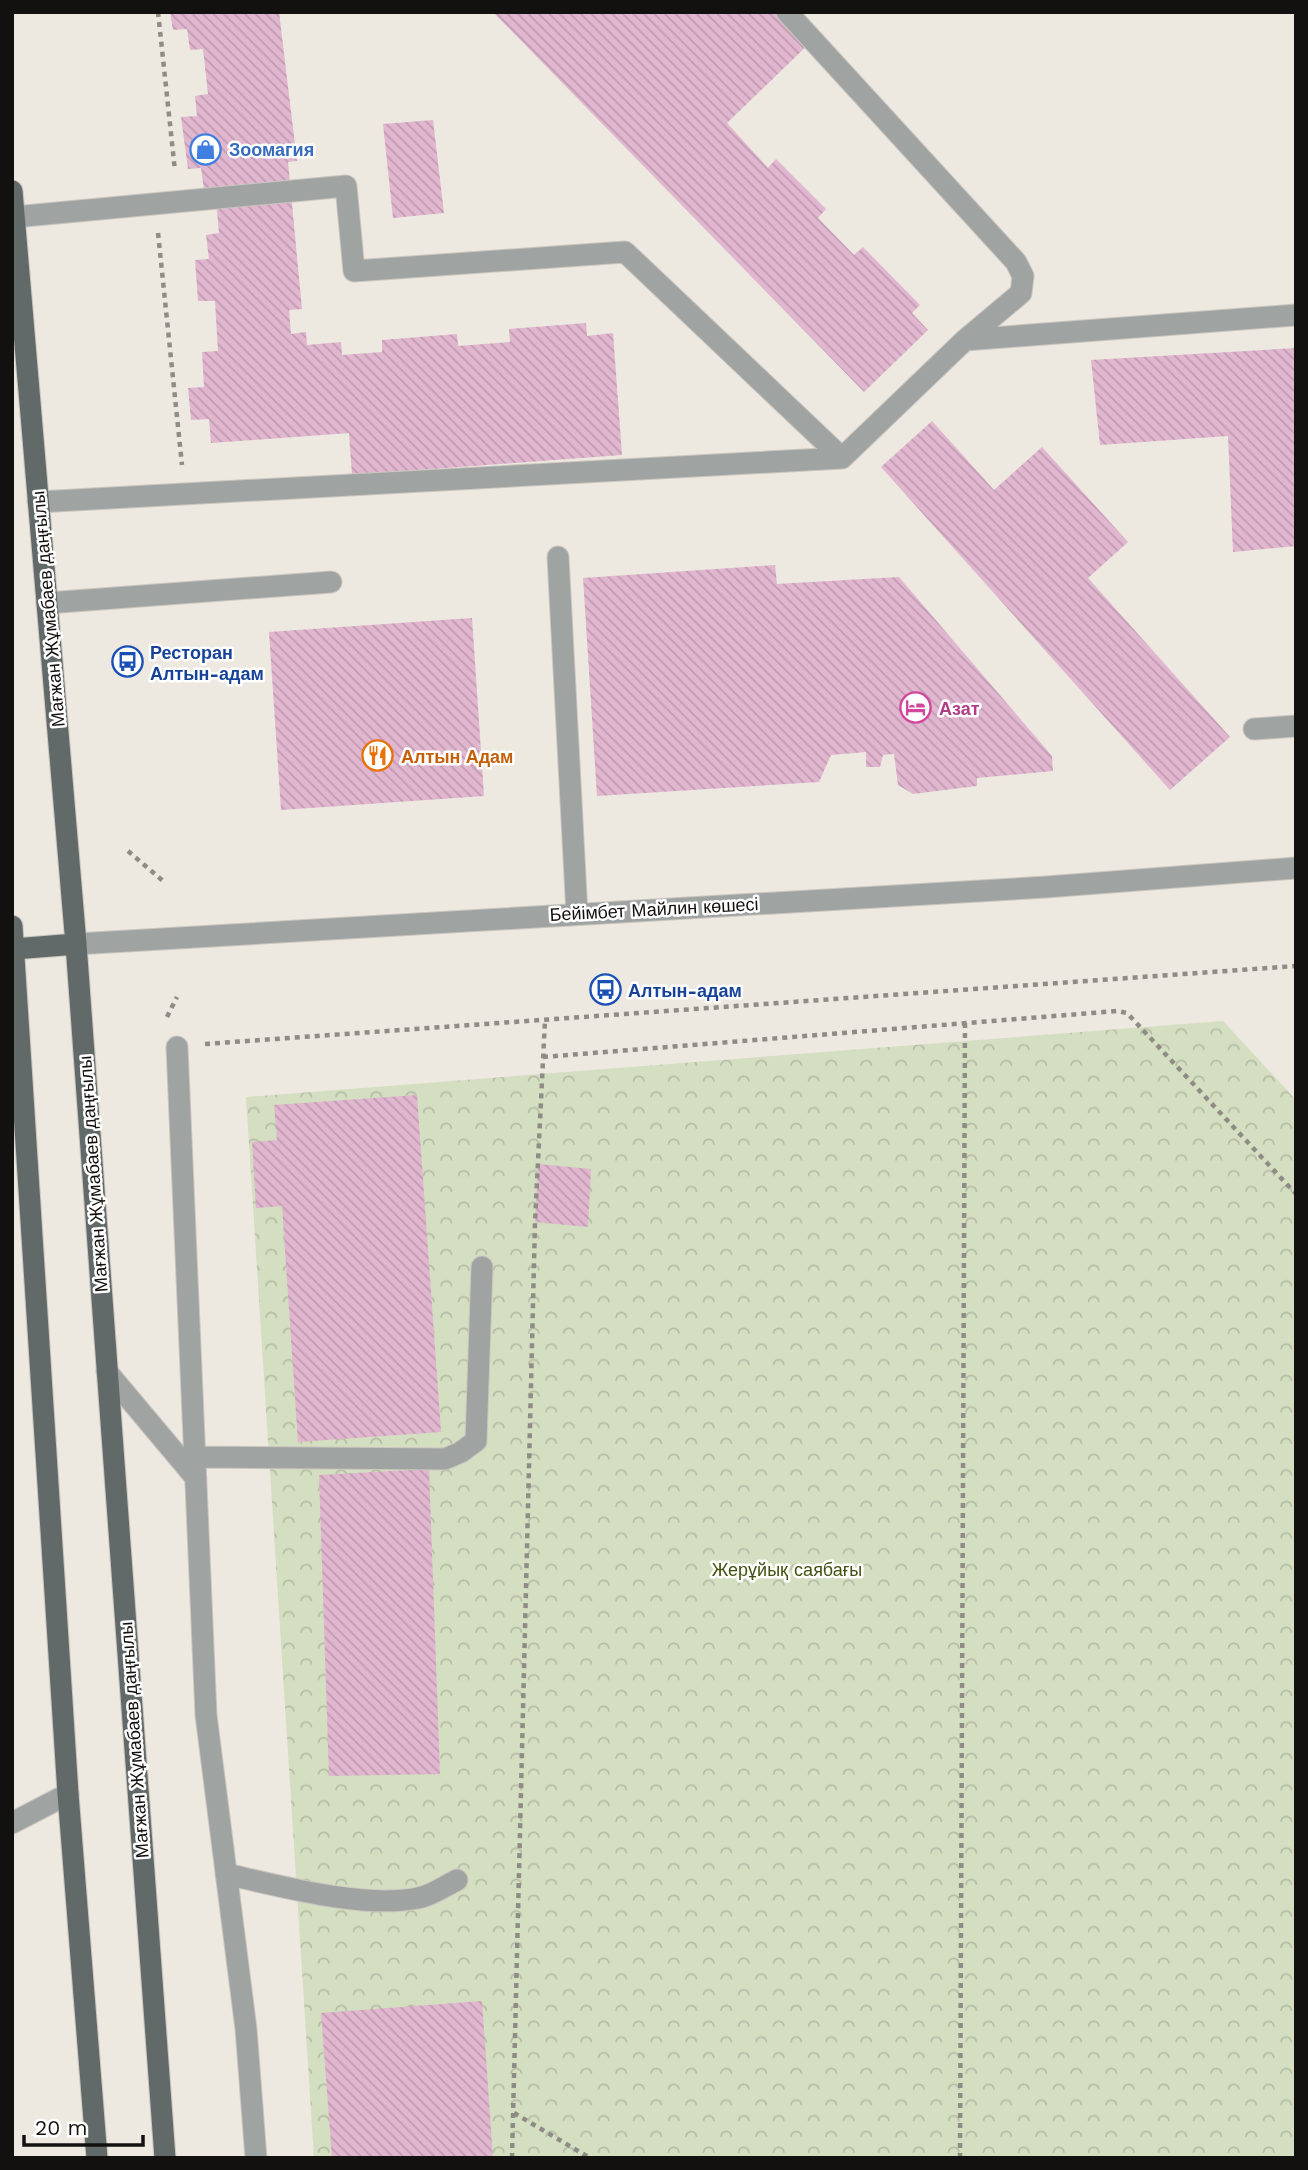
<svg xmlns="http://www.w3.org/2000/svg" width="1308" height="2170" viewBox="0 0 1308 2170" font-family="'Work Sans',sans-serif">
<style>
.park{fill:url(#park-crowns)}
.building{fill:url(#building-back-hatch)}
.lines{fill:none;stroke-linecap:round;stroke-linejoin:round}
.minor-casing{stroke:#cac6bf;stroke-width:23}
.major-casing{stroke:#cac6bf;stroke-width:23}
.path{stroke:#8f8c86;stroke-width:4.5;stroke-dasharray:5 5;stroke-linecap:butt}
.minor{stroke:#9fa3a2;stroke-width:21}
.major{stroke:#626a69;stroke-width:21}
.labels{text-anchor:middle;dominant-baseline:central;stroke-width:5;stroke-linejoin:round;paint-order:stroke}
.shop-label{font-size:18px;font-weight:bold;fill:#366cbe;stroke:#fff;text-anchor:start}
.street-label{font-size:18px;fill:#13110f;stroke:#fff}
.transit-label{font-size:18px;font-weight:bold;fill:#164399;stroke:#fff;text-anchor:start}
.hotel-label{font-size:18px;font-weight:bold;fill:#b23c85;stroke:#fff;text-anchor:start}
.food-label{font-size:18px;font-weight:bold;fill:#c56008;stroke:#fff;text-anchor:start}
.park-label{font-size:18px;fill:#415110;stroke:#fff}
</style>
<defs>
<pattern id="park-crowns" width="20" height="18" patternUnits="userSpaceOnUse" patternTransform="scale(1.75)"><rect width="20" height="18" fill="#d4dec1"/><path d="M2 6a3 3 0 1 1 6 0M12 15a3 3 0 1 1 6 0" fill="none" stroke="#b5bda5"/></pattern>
<pattern id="building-back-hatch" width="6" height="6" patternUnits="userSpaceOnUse" patternTransform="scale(1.75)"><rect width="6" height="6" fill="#e1b6cf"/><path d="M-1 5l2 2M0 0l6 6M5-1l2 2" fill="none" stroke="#c09bb1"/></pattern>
</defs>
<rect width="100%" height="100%" fill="#ede8e0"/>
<!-- park -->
<path class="park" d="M1223,1021l73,79v1058h-982l-68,-1061z"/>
<!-- building -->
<path class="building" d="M170,12h109l18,149 -9,1 14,147 -13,1 2,24 15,-2 1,13 34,-3 1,13 40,-3v-12l75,-6 1,12 52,-4 -1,-13 77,-6 1,13 26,-3 9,122 -270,20 -3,-42 -138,10 -2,-24 -18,1 -3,-32 16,-1 -2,-35 16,-1 -3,-50h-17l-3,-41 14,-1 -3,-24 13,-2 -4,-44 -11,1 -3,-22 -13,1 -7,-52 16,-1 -2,-20 13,-2 -5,-45 -13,1 -3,-21 -14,1z
M493,12h293l27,28 -86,83 41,45 8,-9 50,50 -8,9 36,37 9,-8 57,58 -8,8 16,17 -64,62z
M433,120l11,93 -51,5 -10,-94z
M1296,348v198l-63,6 -5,-116 -128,9 -9,-85z
M932,421l62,69 48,-43 86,95 -40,36 142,159 -60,53 -289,-323z
M775,565l2,19 122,-7 153,179 1,15 -76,7v8l-64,8 -15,-9 -4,-31 -11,1 -3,12h-14v-15l-35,3 -12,27 -222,14 -14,-218z
M472,618l12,178 -203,14 -12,-178z
M417,1095l24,337 -143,10 -16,-236 -26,2 -4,-66 25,-2 -3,-35z
M538,1164l53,5 -3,58 -53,-5z
M429,1469l11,305 -111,2 -10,-301z
M482,2001l11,157h-161l-11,-145z"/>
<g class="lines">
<defs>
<path id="minor" d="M787,12l229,250 7,14 -2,17 -56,47 -123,118
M14,217l332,-31 8,85 271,-19 217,206 -804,44
M965,340l331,-25
M558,557l19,357
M47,603l284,-21
M1254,729l42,-3
M76,944l970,-57 250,-19
M177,1047l29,668 40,314 10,129
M107,1372l89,106
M196,1457l249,2 16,-7 15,-11 6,-174
M12,1823l56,-29
M226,1874c54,12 138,35 192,24 13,-2 27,-12 39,-18"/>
<path id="major" d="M12,191l64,753 89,1214
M12,926l56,868 29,364
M14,949l62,-5"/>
</defs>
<!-- minor casing -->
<use href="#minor" class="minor-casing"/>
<!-- major casing -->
<use href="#major" class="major-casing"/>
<!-- path -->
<path class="path" d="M158,12l17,159
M158,233l24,232
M128,851l35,30
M167,1017l10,-20
M205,1044l1091,-78
M543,1057l574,-46 10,2 169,181
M514,2113l76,45
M512,2158l23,-936 10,-202
M960,2158l5,-1135"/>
<!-- minor -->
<use href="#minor" class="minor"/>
<!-- major -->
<use href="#major" class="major"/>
</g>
<!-- icons -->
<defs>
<symbol id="shop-ring" viewBox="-11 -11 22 22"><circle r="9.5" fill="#fff" stroke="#3f7fe0" stroke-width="1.5"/><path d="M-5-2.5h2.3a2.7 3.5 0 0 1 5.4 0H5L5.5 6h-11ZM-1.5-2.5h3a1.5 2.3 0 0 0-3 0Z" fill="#3f7fe0"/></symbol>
<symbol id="bus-ring" viewBox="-11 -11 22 22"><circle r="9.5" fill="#fff" stroke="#1a4fb4" stroke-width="1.5"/><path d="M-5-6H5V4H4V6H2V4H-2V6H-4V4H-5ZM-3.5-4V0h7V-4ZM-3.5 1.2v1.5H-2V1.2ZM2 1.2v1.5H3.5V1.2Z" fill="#1a4fb4"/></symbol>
<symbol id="hotel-ring" viewBox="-11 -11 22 22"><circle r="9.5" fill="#fff" stroke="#d1479c" stroke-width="1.5"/><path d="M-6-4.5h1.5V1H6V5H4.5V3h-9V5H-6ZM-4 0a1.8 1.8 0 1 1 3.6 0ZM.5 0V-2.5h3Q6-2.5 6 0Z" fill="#d1479c"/></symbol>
<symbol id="restaurant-ring" viewBox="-11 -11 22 22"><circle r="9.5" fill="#fff" stroke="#e8710a" stroke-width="1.5"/><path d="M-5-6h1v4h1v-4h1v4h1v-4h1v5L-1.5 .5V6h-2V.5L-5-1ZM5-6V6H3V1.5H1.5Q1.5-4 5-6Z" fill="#e8710a"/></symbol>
</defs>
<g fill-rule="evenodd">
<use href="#shop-ring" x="188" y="132" width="35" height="35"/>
<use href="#bus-ring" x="110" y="644" width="35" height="35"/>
<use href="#hotel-ring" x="898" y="690" width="35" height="35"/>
<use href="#restaurant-ring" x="360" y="738" width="35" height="35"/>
<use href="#bus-ring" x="588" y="972" width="35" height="35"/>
</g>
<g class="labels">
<!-- shop labels -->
<g class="shop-label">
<text x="229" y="149">Зоомагия</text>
</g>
<!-- street labels -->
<g class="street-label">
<text transform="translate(48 609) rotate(-95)">Мағжан Жұмабаев даңғылы</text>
<text transform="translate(654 909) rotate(-3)">Бейімбет Майлин көшесі</text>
<text transform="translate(93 1174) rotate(-94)">Мағжан Жұмабаев даңғылы</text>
<text transform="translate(134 1740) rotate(-94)">Мағжан Жұмабаев даңғылы</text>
</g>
<!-- transit labels -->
<g class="transit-label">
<text x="150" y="652">Ресторан<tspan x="150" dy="21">Алтын-адам</tspan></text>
<text x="628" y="990">Алтын-адам</text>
</g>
<!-- hotel labels -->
<g class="hotel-label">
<text x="939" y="708">Азат</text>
</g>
<!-- food labels -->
<g class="food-label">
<text x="401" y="756">Алтын Адам</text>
</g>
<!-- park labels -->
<g class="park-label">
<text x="787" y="1569">Жерұйық саябағы</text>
</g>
</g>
<!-- border -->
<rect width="1308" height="2170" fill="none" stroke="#13110f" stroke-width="28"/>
<!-- scale -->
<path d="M24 2135v10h119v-10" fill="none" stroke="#13110f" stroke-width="3.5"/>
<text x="35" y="2135" font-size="21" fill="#13110f" stroke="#ffffff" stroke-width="5" paint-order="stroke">20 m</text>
</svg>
